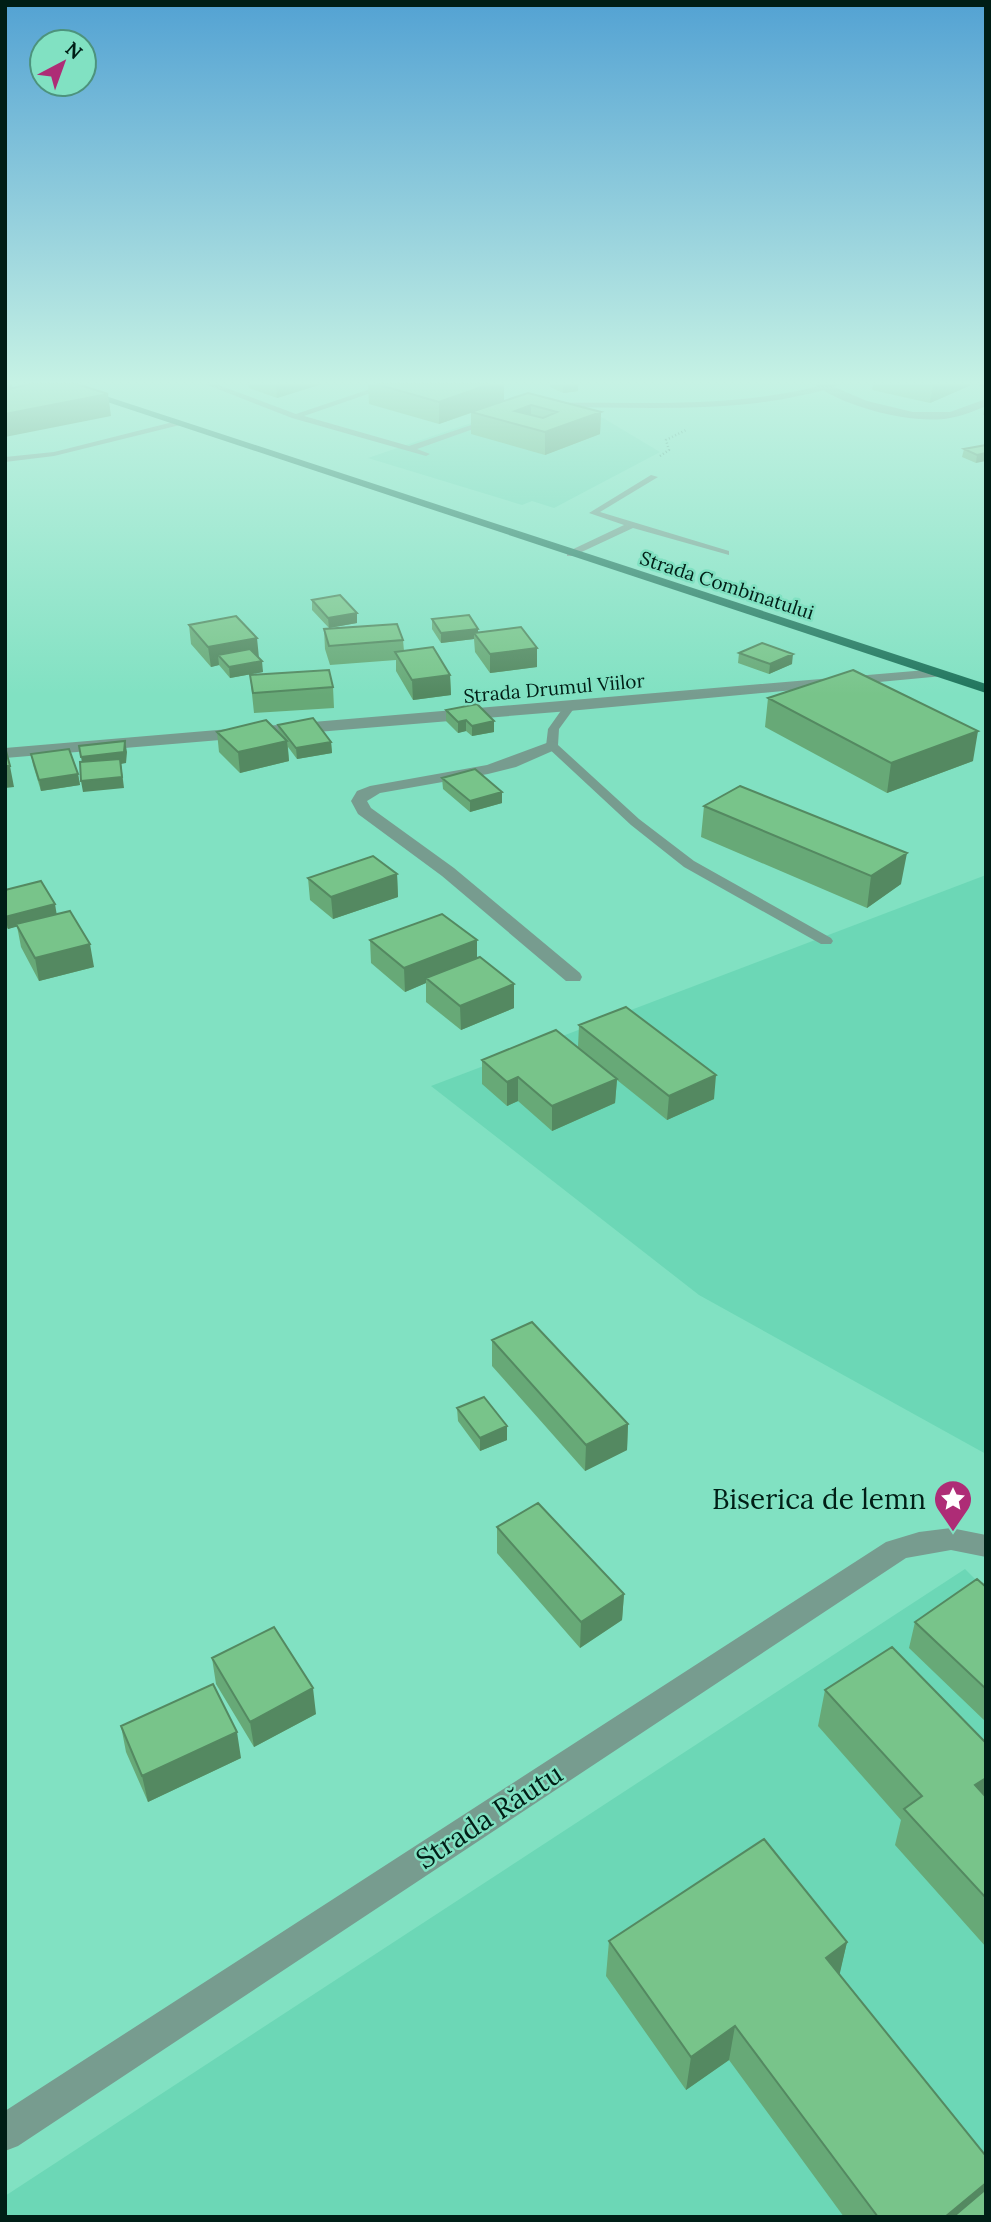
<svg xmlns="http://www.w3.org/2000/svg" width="991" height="2222" viewBox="0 0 991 2222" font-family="Lora,serif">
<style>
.built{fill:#6cd7b6}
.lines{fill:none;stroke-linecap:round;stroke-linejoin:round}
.path{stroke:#4c917c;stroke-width:2.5;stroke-dasharray:1 2.5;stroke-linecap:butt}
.lane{fill:#779c8f;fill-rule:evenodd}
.street{fill:#779c8f;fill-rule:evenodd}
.primary{fill:#1f745c;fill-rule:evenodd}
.wall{fill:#67a977}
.shaded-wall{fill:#548961}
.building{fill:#78c48a;stroke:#548961;stroke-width:2;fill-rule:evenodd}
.labels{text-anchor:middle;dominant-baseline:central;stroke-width:5;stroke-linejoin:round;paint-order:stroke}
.far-street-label{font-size:19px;fill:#001e16;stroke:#81e1c2}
.near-poi-label{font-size:28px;fill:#001e16;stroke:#81e1c2;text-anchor:end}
.near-street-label{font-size:28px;fill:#001e16;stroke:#81e1c2}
</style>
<rect width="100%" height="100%" fill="#81e1c2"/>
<!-- built -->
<path class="built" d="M518,407l70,2 72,43 -106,56 -22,-7 -10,4 -154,-47z
M986,875v579l-287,-159 -268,-209z
M965,1569l21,21v627h-981v-21z"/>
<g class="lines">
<!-- path -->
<path class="path" d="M660,456l9,-6 -3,-10 20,-10"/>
<!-- lane -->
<path class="lane" d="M205,384h11l80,30 89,-30h12l-93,32 105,30 77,-26 7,2 -76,27 13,5 -4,2 -134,-38z
M827,384h13c-16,8 -38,11 -56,15 -76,13 -154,8 -230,8l-4,-2 4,-2c91,-1 184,5 273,-19z
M979,384h7v3l-7,-1z
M177,421l3,4 -126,31 -49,6v-5l49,-5z
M651,475l7,2 -58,35 129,39v4l-96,-27 -60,28h-6v-4l57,-27 -35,-12z
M565,705l10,2 -16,22 -1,16 81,74 55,42 137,77 2,3 -2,3h-10l-137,-77 -53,-42 -85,-79 2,-17z"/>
<!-- street -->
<path class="street" d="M814,384h13l40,17 46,11h37l36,-13v7c-12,5 -24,10 -36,12 -36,7 -107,-11 -136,-34z
M938,669l7,4 -2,3 -374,35 -564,47v-10z
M552,741l5,2v6l-41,18 -28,7 -108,19 -13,8 4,7 83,60 126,105 2,4 -2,4h-14l-124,-105 -84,-62 -7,-13 6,-10 13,-5 117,-21z
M951,1528l35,7v22l-35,-7 -45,8 -888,588 -13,5v-40l881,-569 33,-10z"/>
<!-- primary -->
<path class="primary" d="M53,384h16l917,300v9z"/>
</g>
<!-- wall -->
<path class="wall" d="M248,384h74l-45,14 -28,-10z
M368,384h136v17l97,11 -1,22 -55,21 -74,-21v-21l-32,11 -70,-20z
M550,384h28v7l-15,2 -13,-6z
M873,384h97l-1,2 -39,17 -58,-13z
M986,400v15h-3z
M986,445l-10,18 -14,-6 2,-8z
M312,600l45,13v10l-28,5 -17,-18z
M432,619l105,29v19l-47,6 -15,-21 -1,-13 -33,4 -9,-14z
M189,625l69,33 5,14 -33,6 -11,-13 -8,2 -20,-23z
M324,629l79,11 1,11 46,24 1,20 -38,5 -17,-29v-11l-66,5 -5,-16z
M739,653l53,11 -23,10 -31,-11z
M250,675l83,12 1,21 -80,5z
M768,698l205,63 -86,32 -122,-66z
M446,710l48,22 -22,4 -6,-5 -8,2 -12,-12z
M278,725l53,17 1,11 -35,6 -9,-12 1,14 -49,12 -21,-21 -2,-20 62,1z
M31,754l47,20 2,11 -39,6 -8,-26z
M442,778l60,25 -32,9 -27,-23z
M704,806l197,78 -34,24 -166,-71z
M397,874l1,23 -65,22 -23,-19 -2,-22z
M5,890l52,24 37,53 -55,14 -18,-34 -4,-21 -9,3 -3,-4z
M370,940h107v18l37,50 -53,22 -35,-28v-19l-21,9 -34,-29z
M579,1025l135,74 -47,21 -50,-40 -2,23 -63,28 -34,-30 -11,5 -25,-22v-24l96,-13z
M492,1340l136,84 -1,26 -42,21 -93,-105z
M457,1408l50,32 -27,11 -22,-30z
M497,1527l127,67 -2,26 -42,28 -83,-95z
M986,1587v135l-77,-74 6,-26z
M212,1658l104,56 -62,33 -38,-63z
M825,1690l161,53v204l-91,-102 6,-25 -83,-94z
M121,1726l120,32 -93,44 -22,-50z
M609,1941l238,1 -8,33 147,242h-142l-115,-157 -43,30 -80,-114z"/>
<!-- shaded-wall -->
<path class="shaded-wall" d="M8,384h4l2,14 -9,4v-16z
M276,384h46l-45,14z
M490,384h14v17l-65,23v-22z
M570,384h8v7l-15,2v-8z
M933,384h37l-1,2 -39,17z
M108,394l3,22 -106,21v-23z
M531,405v22l-16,-16z
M601,412l-1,22 -55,21v-23z
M986,453v8l-10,2 1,-8z
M357,613v10l-28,5 -1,-10z
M478,629v9l-4,-5v6l-33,4v-10z
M257,638l2,20 -41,-3 1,10 -8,2 -3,-20z
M537,648v19l-47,6v-19z
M793,654l-1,10 -23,10 1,-10z
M262,661l1,11 -33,6 -1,-11z
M450,675l1,20 -38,5 -1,-20z
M466,720v11l-8,2v-11z
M494,721v11l-22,4v-10z
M978,731l-5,30 -86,32 4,-30z
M125,741l2,11 -1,11 -5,1 3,24 -41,4 -2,-11 2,-13 -2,-11z
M287,741l2,20 -49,12 -2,-21z
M331,742l1,11 -35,6 -1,-11z
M5,766h5l4,21 -9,1z
M78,774l2,11 -39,6 -2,-11z
M502,792v11l-32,9v-11z
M907,853l-6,31 -34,24 4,-32z
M397,874l1,23 -65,22 -2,-22z
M55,904l2,12 -49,13 -3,-12z
M477,940v23l-51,15v5l-21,9 -1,-24z
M90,944l4,23 -55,14 -4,-23z
M514,984v24l-53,22 -1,-24z
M716,1075l-2,24 -47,21 2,-24z
M518,1077v24l-11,5v-24z
M617,1079l-2,24 -63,28v-25z
M628,1424l-1,26 -42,21 1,-26z
M507,1426v14l-27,11v-13z
M624,1594l-2,26 -42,28 1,-26z
M313,1688l3,26 -62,33 -4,-25z
M237,1732l4,26 -93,44 -6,-26z
M986,1778v28l-11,-21z
M847,1942l-8,35 -13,-19z
M735,2026l-6,34 -43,30 5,-33z
M986,2183v20l-16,14h-25z"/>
<!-- building -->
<path class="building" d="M29,384h48l31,10 -103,20v-24z
M376,384h114l-51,18z
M528,393l73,19 -56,20 -74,-20zM531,405l26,7 -14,6 -28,-7z
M986,445v8l-9,2 -13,-6z
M340,595l17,18 -29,5 -16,-18z
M469,615l9,14 -37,4 -9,-14z
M236,616l21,22 -49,9 -19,-22z
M397,624l6,16 -74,6 -5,-17z
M521,627l16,21 -47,6 -16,-21z
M762,643l31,11 -23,10 -31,-11z
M433,647l17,28 -38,5 -17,-28z
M250,649l12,12 -33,6 -11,-12z
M329,670l4,17 -80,6 -3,-18z
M853,670l125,61 -87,32 -123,-65z
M477,704l17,17 -22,5 -6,-6 -8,2 -12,-12z
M313,718l18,24 -35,6 -18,-23z
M266,720l21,21 -49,11 -21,-20z
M125,741l-1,11 -43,5 -2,-11z
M5,747l5,19h-5z
M69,749l9,25 -39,6 -8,-26z
M120,759l2,18 -41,4 -1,-19z
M475,769l27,23 -32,9 -28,-23z
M740,786l167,67 -36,23 -167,-70z
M373,856l24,18 -66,23 -23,-19z
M41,881l14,23 -50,13v-27z
M70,911l20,33 -55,14 -19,-34z
M442,914l35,26 -73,28 -34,-28z
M480,957l34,27 -54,22 -34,-28z
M626,1007l90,68 -47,21 -90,-71z
M556,1030l61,49 -65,27 -34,-29 -11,5 -25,-22z
M532,1322l96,102 -42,21 -94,-105z
M484,1397l23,29 -27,12 -23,-30z
M538,1503l86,91 -43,28 -84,-95z
M977,1579l9,8v102l-71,-67z
M274,1627l39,61 -63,34 -38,-64z
M892,1647l94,96v35l-11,7 11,12v101l-82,-89 18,-13 -97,-106z
M213,1684l24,48 -95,44 -21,-50z
M764,1839l83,103 -21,16 160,198v27l-41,34h-67l-143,-191 -44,31 -82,-116z
M986,2189v28h-33z"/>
<!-- sky -->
<linearGradient id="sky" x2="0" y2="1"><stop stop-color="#53a2d3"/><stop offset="0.55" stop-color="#c6f2e4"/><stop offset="1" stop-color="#c6f2e4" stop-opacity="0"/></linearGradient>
<rect width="991" height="695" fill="url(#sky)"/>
<!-- icons -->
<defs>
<symbol id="sight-pin" viewBox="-11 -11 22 30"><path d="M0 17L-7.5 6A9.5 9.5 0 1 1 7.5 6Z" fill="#ae2c76" stroke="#81e1c2"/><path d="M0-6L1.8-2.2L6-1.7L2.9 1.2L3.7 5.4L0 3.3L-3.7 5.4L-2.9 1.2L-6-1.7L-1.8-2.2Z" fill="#fff"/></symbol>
</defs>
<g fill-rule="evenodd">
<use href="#sight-pin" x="931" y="1477" width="44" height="60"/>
</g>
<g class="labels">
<!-- far-street labels -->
<g class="far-street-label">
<text transform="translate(727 585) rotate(18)">Strada Combinatului</text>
<text transform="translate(554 688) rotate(-5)">Strada Drumul Viilor</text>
</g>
<!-- near-poi labels -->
<g class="near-poi-label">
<text x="926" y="1499">Biserica de lemn</text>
</g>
<!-- near-street labels -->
<g class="near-street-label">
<text transform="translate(489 1816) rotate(-33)">Strada Răutu</text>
</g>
</g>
<!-- border -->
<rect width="991" height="2222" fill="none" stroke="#001e16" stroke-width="14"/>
<!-- north arrow -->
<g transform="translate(63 63) rotate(41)"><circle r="33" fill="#81e1c2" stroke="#4d937d" stroke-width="2"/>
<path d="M0-5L12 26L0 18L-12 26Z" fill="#ae2c76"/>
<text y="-10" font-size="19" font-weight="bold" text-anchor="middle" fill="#001e16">N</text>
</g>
</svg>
